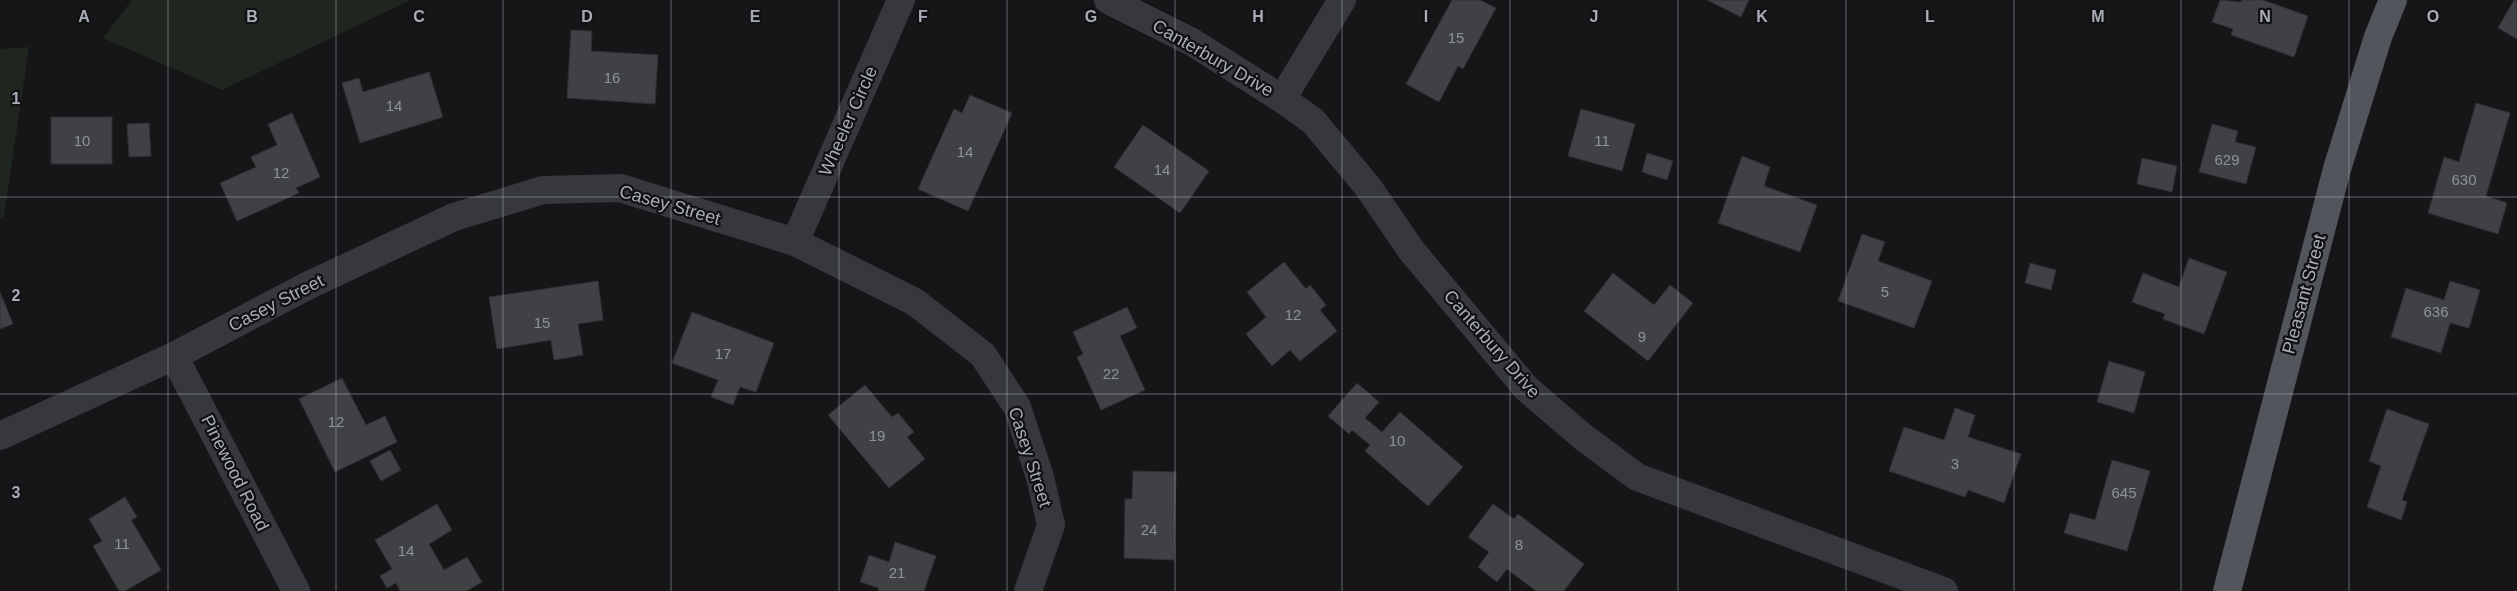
<svg xmlns="http://www.w3.org/2000/svg" width="2517" height="591" viewBox="0 0 2517 591" font-family="Arial,sans-serif">
<style>
.green{fill:#1e261f}
.building{fill:#404145;stroke:#303034}
.lines{fill:none;stroke-linecap:round;stroke-linejoin:round}
.minor{stroke:#37383d;stroke-width:28}
.major{stroke:#53555c;stroke-width:28}
.grid{fill:none;stroke:#a8adb8;stroke-width:1;stroke-opacity:0.55}
.labels{text-anchor:middle;dominant-baseline:central;stroke-width:4.5;stroke-linejoin:round;paint-order:stroke}
.number-label{font-size:15px;fill:#8e929b}
.street-label{font-size:18px;fill:#a8adb8;stroke:#111113}
.grid-label{font-size:16px;text-anchor:middle;font-weight:bold;fill:#a8adb8;stroke:#111113;stroke-width:4.5;stroke-linejoin:round;paint-order:stroke}
</style>
<rect width="100%" height="100%" fill="#161618"/>
<!-- green -->
<path class="green" d="M132,0h279l-189,90 -119,-52z
M29,47l-25,169 -4,3v-170z"/>
<!-- building -->
<path class="building" d="M1452,0h28l16,8 -33,61 -5,-3 -19,36 -33,-18z
M1707,0h42l-8,17z
M2220,0l21,2 1,-2h21l45,16 -14,41 -63,-22 2,-6 -21,-7z
M2514,0h3v39l-19,-11z
M571,30l21,1 -1,20 67,4 -3,49 -88,-6z
M429,72l14,45 -83,26 -18,-60 17,-5 4,14z
M970,95l42,18 -44,98 -50,-22 36,-80 8,4z
M2476,103l34,10 -24,83 21,7 -9,31 -70,-21 16,-56 15,5z
M1581,109l54,15 -13,47 -54,-15z
M292,113l28,64 -24,11 3,5 -62,28 -17,-38 36,-16 -5,-10 26,-12 -9,-21z
M51,117h61v47h-61z
M149,123l2,33 -22,1 -2,-33z
M2212,124l26,7 -3,11 21,5 -10,37 -47,-12z
M1143,125l66,46 -29,42 -66,-46z
M1647,153l26,8 -6,19 -25,-8z
M1742,156l28,11 -6,19 53,19 -17,47 -82,-29z
M2142,158l35,8 -5,26 -35,-8z
M1862,234l23,8 -7,19 54,20 -18,47 -76,-27z
M2189,258l38,14 -23,62 -41,-15 2,-5 -33,-12 11,-29 36,14z
M1284,262l22,27 4,-4 16,20 -6,5 17,21 -37,30 -10,-11 -18,16 -26,-32 20,-17 -19,-25z
M2030,263l26,7 -5,20 -26,-7z
M1613,273l41,32 16,-20 23,18 -45,58 -64,-50z
M598,281l5,39 -25,4 5,31 -29,5 -3,-20 -54,9 -8,-52z
M2450,281l30,9 -11,38 -19,-5 -9,30 -50,-16 15,-49 38,12z
M0,292l13,32 -13,5z
M1127,307l10,21 -17,8 25,54 -44,20 -24,-53 6,-3 -10,-22z
M692,312l82,31 -18,49 -16,-5 -7,18 -22,-8 7,-17 -46,-17z
M2109,361l36,11 -11,41 -37,-11z
M342,378l24,47 19,-9 12,26 -62,30 -36,-73z
M1357,383l22,19 -14,16 17,14 18,-20 63,55 -35,39 -63,-55 5,-6 -18,-15 -3,4 -21,-18z
M865,385l27,32 6,-4 16,19 -7,5 18,22 -36,29 -61,-73z
M1955,408l20,7 -7,22 53,17 -17,49 -36,-13 -3,7 -76,-26 15,-44 40,13z
M2387,409l42,15 -27,76 5,2 -6,18 -34,-13 14,-41 -12,-5z
M390,450l11,20 -20,11 -11,-20z
M2112,460l38,11 -23,80 -63,-18 6,-20 25,7z
M1133,471l43,1 -2,88 -50,-2 1,-59h7z
M125,497l12,20 -6,3 30,50 -36,21h-6l-26,-45 9,-5 -13,-22z
M437,504l15,26 -23,14 15,26 23,-13 15,25 -15,9h-67l-4,-8 -9,5 -7,-12 12,-7 -17,-29z
M1493,504l21,15 4,-5 66,50 -20,27h-28l-29,-22 -10,13 -19,-15 11,-15 -21,-15z
M895,542l41,14 -12,35h-46l1,-3 -19,-6 9,-27 20,7z"/>
<g class="lines">
<!-- minor -->
<path class="minor" d="M1108,0l84,42 90,57 31,22 55,66 43,63 115,138 57,49 54,40 307,114
M1282,99l60,-99
M795,242l106,-242
M174,356l122,235
M0,436l174,-80 135,-71 145,-68 89,-27 77,-2 175,54 120,60 68,53 34,52 23,70 11,48 -23,66"/>
<!-- major -->
<path class="major" d="M2227,591l110,-422 41,-132 15,-37"/>
</g>
<!-- grid -->
<path class="grid" d="M168,0v591M336,0v591M503,0v591M671,0v591M839,0v591M1007,0v591M1175,0v591M1342,0v591M1510,0v591M1678,0v591M1846,0v591M2014,0v591M2181,0v591M2349,0v591M0,197h2517M0,394h2517"/>
<g class="labels">
<!-- number labels -->
<g class="number-label">
<text x="1456" y="37">15</text>
<text x="612" y="77">16</text>
<text x="394" y="105">14</text>
<text x="82" y="140">10</text>
<text x="1602" y="140">11</text>
<text x="965" y="151">14</text>
<text x="2227" y="159">629</text>
<text x="1162" y="169">14</text>
<text x="281" y="172">12</text>
<text x="2464" y="179">630</text>
<text x="1885" y="291">5</text>
<text x="2436" y="311">636</text>
<text x="1293" y="314">12</text>
<text x="542" y="322">15</text>
<text x="1642" y="336">9</text>
<text x="723" y="353">17</text>
<text x="1111" y="373">22</text>
<text x="336" y="421">12</text>
<text x="877" y="435">19</text>
<text x="1397" y="440">10</text>
<text x="1955" y="463">3</text>
<text x="2124" y="492">645</text>
<text x="1149" y="529">24</text>
<text x="122" y="543">11</text>
<text x="1519" y="544">8</text>
<text x="406" y="550">14</text>
<text x="897" y="572">21</text>
</g>
<!-- street labels -->
<g class="street-label">
<text transform="translate(1213 58) rotate(30)">Canterbury Drive</text>
<text transform="translate(848 121) rotate(-66)">Wheeler Circle</text>
<text transform="translate(670 205) rotate(16)">Casey Street</text>
<text transform="translate(2304 294) rotate(-75)">Pleasant Street</text>
<text transform="translate(276 303) rotate(-27)">Casey Street</text>
<text transform="translate(1492 344) rotate(49)">Canterbury Drive</text>
<text transform="translate(1030 457) rotate(72)">Casey Street</text>
<text transform="translate(235 473) rotate(63)">Pinewood Road</text>
</g>
</g>
<g class="grid-label">
<text x="84" y="22">A</text>
<text x="252" y="22">B</text>
<text x="419" y="22">C</text>
<text x="587" y="22">D</text>
<text x="755" y="22">E</text>
<text x="923" y="22">F</text>
<text x="1091" y="22">G</text>
<text x="1258" y="22">H</text>
<text x="1426" y="22">I</text>
<text x="1594" y="22">J</text>
<text x="1762" y="22">K</text>
<text x="1930" y="22">L</text>
<text x="2098" y="22">M</text>
<text x="2265" y="22">N</text>
<text x="2433" y="22">O</text>
<text x="16" y="104">1</text>
<text x="16" y="301">2</text>
<text x="16" y="498">3</text>
</g>
</svg>
